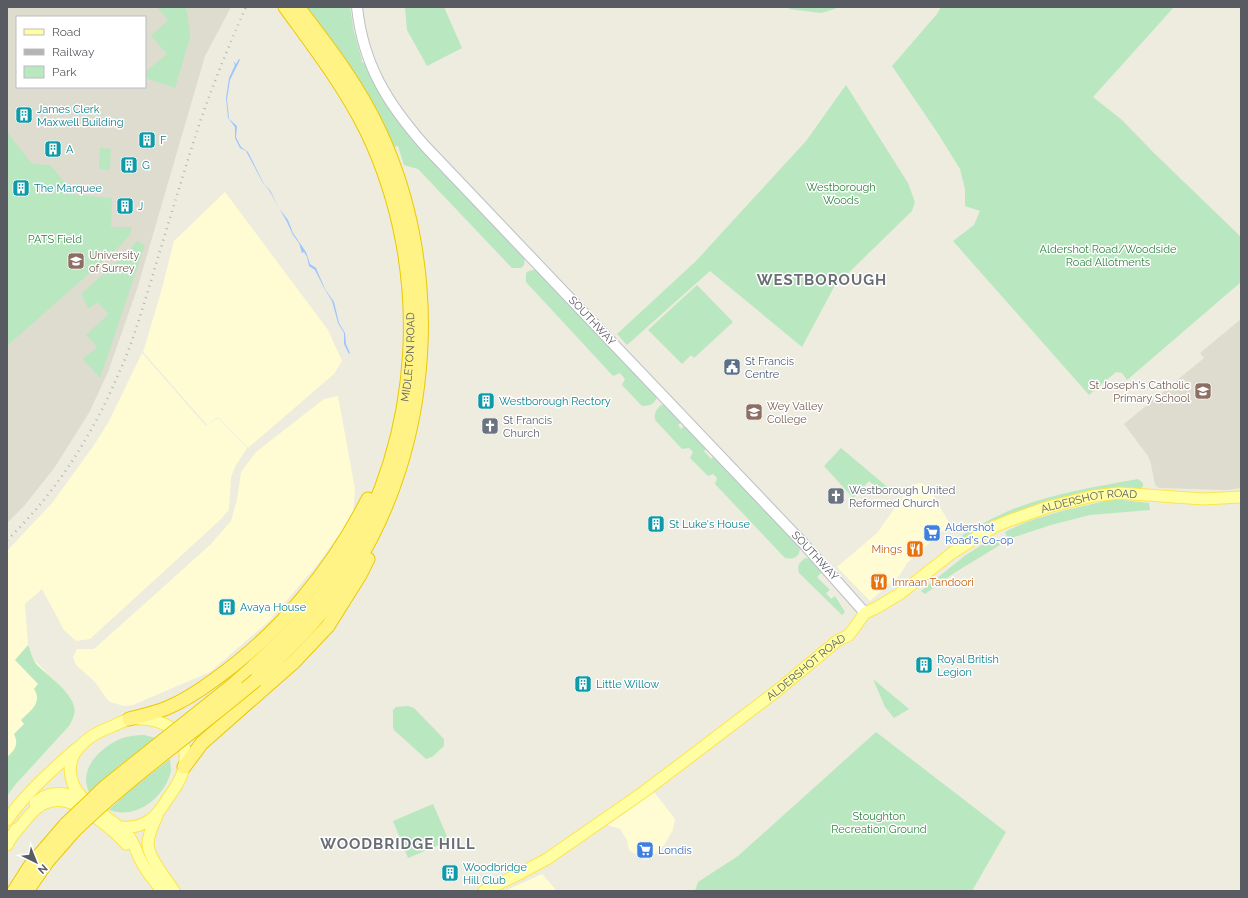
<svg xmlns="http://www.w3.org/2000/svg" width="1248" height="898" viewBox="0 0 1248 898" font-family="Raleway,sans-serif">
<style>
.commercial{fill:#fffcd3}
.education{fill:#dddcce;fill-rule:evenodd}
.green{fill:#b9e7c0}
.water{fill:#9ec5ff}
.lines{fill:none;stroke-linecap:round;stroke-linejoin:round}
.secondary-casing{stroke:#bdbfc7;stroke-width:12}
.primary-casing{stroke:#fde649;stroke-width:13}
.highway-casing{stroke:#edc800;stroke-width:15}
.secondary{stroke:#fff;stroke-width:10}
.primary{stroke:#fffea3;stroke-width:11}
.highway{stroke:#fff385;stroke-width:13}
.rail{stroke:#b4b4b5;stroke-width:2.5;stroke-dasharray:1 5;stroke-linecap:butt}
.highway-bridge-casing{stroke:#edc800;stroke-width:15;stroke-linecap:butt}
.highway-bridge{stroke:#fff385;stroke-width:13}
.labels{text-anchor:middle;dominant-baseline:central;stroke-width:3;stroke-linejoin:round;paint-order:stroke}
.culture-label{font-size:11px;fill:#0d838f;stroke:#fff;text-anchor:start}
.park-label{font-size:11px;fill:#2e853f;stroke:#fff}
.education-label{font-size:11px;fill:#785e54;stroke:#fff;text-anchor:start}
.street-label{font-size:11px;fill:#595b62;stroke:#fff}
.service-label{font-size:11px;fill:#4e5e75;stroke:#fff;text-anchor:start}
.worship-label{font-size:11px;fill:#5b616d;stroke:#fff;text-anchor:start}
.shop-label{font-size:11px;fill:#366cbe;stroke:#fff;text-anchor:start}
.food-label{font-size:11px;fill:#c56008;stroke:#fff;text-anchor:end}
.district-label{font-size:15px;font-weight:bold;letter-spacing:1px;fill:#696d74;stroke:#fff}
</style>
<rect width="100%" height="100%" fill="#edecdf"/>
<!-- commercial -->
<path class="commercial" d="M225,192l103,138 14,31 -8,13 -86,74 -30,-31 -11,8 -64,-73 18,-60 13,-51z
M142,353l64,73 12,-8 29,30 -11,17 -5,12 -2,33 -10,11 -129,118 -14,2 -12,-11 -22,-41 -17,15 3,41 6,15 26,26 11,14 3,8 1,7 -5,10 -54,59 -9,12v-245l46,-49 41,-57 14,-22z
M338,396l17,93 -2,27 -36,49 -49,57 -58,50 -77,33 -9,1 -14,-4 -3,-3 -12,-17 -19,-17 -3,-8 4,-8h17l116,-104 21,-24 6,-22 4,-27 15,-20 68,-53z
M919,483h3l6,4 22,37 -43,39 -7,12 -30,26 -33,-34 40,-34 28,-39 6,-8z
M654,792l21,27 -2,11 -9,15 -6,6 -10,8 -3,1 -16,-10 -2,-10 -7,-11 -12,-4z
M542,874l15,17h-52z"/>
<!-- education -->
<path class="education" d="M7,7h224l-26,49 -67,230 -30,86 -18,39 -35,56 -31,39 -17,17zM17,17h128v70h-128z
M1241,319v169l-13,2 -69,-2 -4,-3 -4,-21 -3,-8 -24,-32 80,-66 -4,-5z"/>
<!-- green -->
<path class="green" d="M157,7h27l3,4 3,27 -15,50 -30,-10v-6l22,-18 -16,-18 17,-16z
M306,7h44l4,25 8,28 -1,1 4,3 6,14 12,22 22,30 41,46 79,82 -1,7 -3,3h-9l-94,-99 -14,-4 -6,-19 -5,1 -17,-38 -22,-37z
M405,7h39l18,41 -35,18 -20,-36z
M790,7h46l-1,2 -14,4 -32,-4z
M941,7h233l-81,90 29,23 32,33 87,84v45l-114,98 -5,-7 -6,-1 -27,23 -136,-154 21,-16 6,-14 -15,-5v-17l-5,-20 -23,-37 -45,-66 45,-52z
M846,85l62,98 7,19 -3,9 -78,76 -32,60 -92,-76 -83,74 -10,-11 79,-73 110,-120z
M7,132l25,32 18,1 26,30 36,3 -1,29h21l-2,7 -9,11 -114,101z
M100,148l11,1 -1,21 -11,-1z
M137,241l8,4 -45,133 -17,-19 14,-12 -11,-12 23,-21 -12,-12 -8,7 -8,-15 48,-43z
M533,270h4l120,127c-2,7 -8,9 -15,9l-20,-21 3,-6 -5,-6 -7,3 -87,-94v-9l3,-2z
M697,285l36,37 -39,36 -3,-3 -9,9 -34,-34z
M661,405h3l17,18 -3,2 3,4 3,-3 22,23 -2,2 7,8 2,-2 5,2 81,86c3,10 -4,15 -14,13l-70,-74 2,-6 -4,-4 -5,2 -18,-18 3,-6 -4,-4 -7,1 -27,-29c-1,-7 1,-10 6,-15z
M841,448l50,42 -5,6 -17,-15 -16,17 -29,-32z
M1138,479l5,4v3l-3,4 -34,-1 -134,47 -13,4 -1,-1c8,-7 17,-11 26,-16 48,-27 101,-34 154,-44z
M1114,499l35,4 1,7 -60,5 -39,10 -43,14 -3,-7c34,-18 72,-24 109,-33z
M994,537l6,8 -46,28 -29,21 -4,-3 45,-36z
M805,558c9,0 12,7 18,13l-6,6 13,13 -4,3 5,6 4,-3 10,16 -3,3 -43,-42c-2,-7 0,-10 6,-15z
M28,645c3,6 4,14 9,20 11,11 43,32 37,51 -1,3 -3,6 -4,9l-54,59 -9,12v-39c8,-7 12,-13 7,-23l10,-10 -3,-4c9,-9 22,-17 13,-31l4,-5 -23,-24z
M873,679l36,30 -15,9 -9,-11z
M408,706l6,2 30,31v7l-12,11 -6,2 -32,-29 -1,-4v-16l3,-3z
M876,732l130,100 -34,59h-277l3,-9 40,-26z
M144,735l12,3 -36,27 -31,27c-11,-23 11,-44 31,-53 8,-3 16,-4 24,-4z
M170,759c0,4 1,9 1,12 -1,5 -4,11 -6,15 -12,19 -33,32 -56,24l19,-18z
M433,804l16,37 -41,17 -15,-37z"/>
<!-- water -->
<path class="water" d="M239,59l1,1 -10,20 -3,19 2,20 8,7 -1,11 5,10 7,5 16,32 6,6 9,18 9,12 5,13 13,19 4,12 6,4 9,21 9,13 5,21 6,10 1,11 4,9 -1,1 -5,-10v-11l-6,-10 -6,-22 -8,-13 -9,-18 -6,-4 -2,-9 -3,-5 -2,1 -3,-10 -6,-8 -6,-13 -18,-32 -6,-7 -17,-32 -6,-3 -5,-10v-11l-7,-9 -2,-20 3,-20 6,-13 -2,-4 3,3z"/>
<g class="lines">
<defs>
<path id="secondary" d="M357,7c6,58 31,97 68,139l378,397 62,70"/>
<g id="primary">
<path d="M35,803c13,-12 27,-11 43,-6"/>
<path d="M157,816c-4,9 -9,18 -9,28 1,15 18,34 26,47"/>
<path d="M7,820c19,-27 44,-49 69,-71"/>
<path d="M120,827c25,2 36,-9 48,-29 5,-7 11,-15 14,-24 13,-39 -16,-58 -52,-55 -6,1 -12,5 -17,7 -25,9 -53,28 -39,60 10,20 38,32 53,48 8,9 9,18 14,27 5,11 14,20 21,30"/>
<path d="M13,835c9,-10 17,-23 28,-30 9,-5 21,-6 30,-2 14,4 46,30 55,41"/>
<path d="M7,845l9,-16"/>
<path id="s1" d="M484,891l35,-17 28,-15 98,-68 133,-101 59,-49 12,-6 16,-22 11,-5 25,-15 51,-40 25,-16 19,-11 15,-6 37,-13 45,-11 26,-3 84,6 38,-2"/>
</g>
<g id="highway">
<path d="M256,680c35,-32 69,-67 95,-107 83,-129 93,-305 28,-443 -21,-45 -51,-84 -81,-123"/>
<path id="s2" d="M235,683c40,-35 79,-73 108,-118 81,-128 89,-297 24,-433 -22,-45 -53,-85 -82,-125"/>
<path d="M129,719c12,-3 26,-6 38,-11 17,-7 32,-17 47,-28 65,-46 118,-110 154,-181"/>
<path d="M184,767l18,-24 92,-81 34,-36 32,-51 8,-16"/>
<path d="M14,891l16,-25 36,-42"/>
<path d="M27,891l20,-29 27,-31"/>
</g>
</defs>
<!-- secondary casing -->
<use href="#secondary" class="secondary-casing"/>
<!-- primary casing -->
<use href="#primary" class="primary-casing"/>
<!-- highway casing -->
<use href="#highway" class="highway-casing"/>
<!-- secondary -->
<use href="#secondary" class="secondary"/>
<!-- primary -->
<use href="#primary" class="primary"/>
<!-- highway -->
<use href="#highway" class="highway"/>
<!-- rail -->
<path class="rail" d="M7,540c48,-46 85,-104 111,-165 14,-30 23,-62 33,-94 15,-50 30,-100 46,-150 14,-42 31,-84 49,-124"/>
<defs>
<path id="highway-bridge" d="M66,824l40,-38 129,-103
M74,831c56,-55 122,-100 182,-151"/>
</defs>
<!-- highway-bridge casing -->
<use href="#highway-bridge" class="highway-bridge-casing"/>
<!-- highway-bridge -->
<use href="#highway-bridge" class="highway-bridge"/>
</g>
<!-- icons -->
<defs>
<symbol id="building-square" viewBox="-11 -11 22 22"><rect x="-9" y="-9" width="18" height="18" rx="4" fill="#0f9aa8" stroke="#fff"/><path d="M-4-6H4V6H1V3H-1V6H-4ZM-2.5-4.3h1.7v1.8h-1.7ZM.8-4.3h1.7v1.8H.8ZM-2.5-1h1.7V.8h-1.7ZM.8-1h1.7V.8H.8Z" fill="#fff"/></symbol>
<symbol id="university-square" viewBox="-11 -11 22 22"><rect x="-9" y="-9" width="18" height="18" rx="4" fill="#8d6e63" stroke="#fff"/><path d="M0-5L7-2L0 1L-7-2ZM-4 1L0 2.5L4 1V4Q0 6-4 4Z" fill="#fff"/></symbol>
<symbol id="civic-square" viewBox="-11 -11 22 22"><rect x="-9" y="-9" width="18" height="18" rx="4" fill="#5c6f8a" stroke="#fff"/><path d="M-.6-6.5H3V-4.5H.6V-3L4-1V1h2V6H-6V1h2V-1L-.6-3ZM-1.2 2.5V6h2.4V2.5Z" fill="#fff"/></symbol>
<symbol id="school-square" viewBox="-11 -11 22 22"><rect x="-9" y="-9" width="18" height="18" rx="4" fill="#8d6e63" stroke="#fff"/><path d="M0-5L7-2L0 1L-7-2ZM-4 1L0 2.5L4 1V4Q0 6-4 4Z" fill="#fff"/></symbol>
<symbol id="church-square" viewBox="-11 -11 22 22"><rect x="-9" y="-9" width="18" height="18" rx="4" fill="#6b7280" stroke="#fff"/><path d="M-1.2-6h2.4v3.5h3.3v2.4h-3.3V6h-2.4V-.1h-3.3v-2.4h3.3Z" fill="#fff"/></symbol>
<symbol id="supermarket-square" viewBox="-11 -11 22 22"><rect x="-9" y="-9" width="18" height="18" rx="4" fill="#3f7fe0" stroke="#fff"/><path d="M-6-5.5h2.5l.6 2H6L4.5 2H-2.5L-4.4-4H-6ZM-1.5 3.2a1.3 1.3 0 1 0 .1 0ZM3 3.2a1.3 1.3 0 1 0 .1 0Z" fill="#fff"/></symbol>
<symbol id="restaurant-square" viewBox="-11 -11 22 22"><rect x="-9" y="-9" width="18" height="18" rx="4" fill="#e8710a" stroke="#fff"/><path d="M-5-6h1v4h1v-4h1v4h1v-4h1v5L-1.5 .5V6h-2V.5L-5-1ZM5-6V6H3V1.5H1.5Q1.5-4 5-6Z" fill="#fff"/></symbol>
</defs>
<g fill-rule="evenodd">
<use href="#building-square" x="14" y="105" width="20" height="20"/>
<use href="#building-square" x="137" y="130" width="20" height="20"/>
<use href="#building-square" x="43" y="139" width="20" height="20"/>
<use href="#building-square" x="119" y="155" width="20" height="20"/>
<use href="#building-square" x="11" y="178" width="20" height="20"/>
<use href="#building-square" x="115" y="196" width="20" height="20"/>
<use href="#university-square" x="66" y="251" width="20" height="20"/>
<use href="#civic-square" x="722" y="357" width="20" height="20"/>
<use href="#school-square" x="1193" y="381" width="20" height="20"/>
<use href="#building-square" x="476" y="391" width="20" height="20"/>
<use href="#school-square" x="744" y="402" width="20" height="20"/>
<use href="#church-square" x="480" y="416" width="20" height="20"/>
<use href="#church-square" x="826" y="486" width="20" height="20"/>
<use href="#building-square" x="646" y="514" width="20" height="20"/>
<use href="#supermarket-square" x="922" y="523" width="20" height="20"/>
<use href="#restaurant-square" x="905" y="539" width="20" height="20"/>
<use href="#restaurant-square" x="869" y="572" width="20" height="20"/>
<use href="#building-square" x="217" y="597" width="20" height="20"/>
<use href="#building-square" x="914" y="655" width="20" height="20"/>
<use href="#building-square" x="573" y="674" width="20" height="20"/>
<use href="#supermarket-square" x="635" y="840" width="20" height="20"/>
<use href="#building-square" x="440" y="863" width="20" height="20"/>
</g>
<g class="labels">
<!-- culture labels -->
<g class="culture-label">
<text x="37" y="109">James Clerk<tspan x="37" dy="13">Maxwell Building</tspan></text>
<text x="160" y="140">F</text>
<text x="66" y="149">A</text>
<text x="142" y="165">G</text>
<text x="34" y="188">The Marquee</text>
<text x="138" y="206">J</text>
<text x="499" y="401">Westborough Rectory</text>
<text x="669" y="524">St Luke's House</text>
<text x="240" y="607">Avaya House</text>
<text x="937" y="659">Royal British<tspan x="937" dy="13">Legion</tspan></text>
<text x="596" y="684">Little Willow</text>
<text x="463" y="867">Woodbridge<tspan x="463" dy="13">Hill Club</tspan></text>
</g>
<!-- park labels -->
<g class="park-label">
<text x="841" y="187">Westborough<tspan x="841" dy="13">Woods</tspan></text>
<text x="55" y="239">PATS Field</text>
<text x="1108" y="249">Aldershot Road/Woodside<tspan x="1108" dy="13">Road Allotments</tspan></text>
<text x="879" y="816">Stoughton<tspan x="879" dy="13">Recreation Ground</tspan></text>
</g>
<!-- education labels -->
<g class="education-label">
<text x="89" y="255">University<tspan x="89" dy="13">of Surrey</tspan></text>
<text x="1190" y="385" text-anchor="end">St Joseph's Catholic<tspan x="1190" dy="13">Primary School</tspan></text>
<text x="767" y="406">Wey Valley<tspan x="767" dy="13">College</tspan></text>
</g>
<!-- street labels -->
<g class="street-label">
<text transform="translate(592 321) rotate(47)">SOUTHWAY</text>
<text stroke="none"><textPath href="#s2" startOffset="381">MIDLETON ROAD</textPath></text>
<text stroke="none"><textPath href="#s1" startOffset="729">ALDERSHOT ROAD</textPath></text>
<text transform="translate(815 556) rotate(47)">SOUTHWAY</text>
<text stroke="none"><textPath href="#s1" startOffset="393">ALDERSHOT ROAD</textPath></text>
</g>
<!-- service labels -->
<g class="service-label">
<text x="745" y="361">St Francis<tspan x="745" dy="13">Centre</tspan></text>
</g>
<!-- worship labels -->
<g class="worship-label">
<text x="503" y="420">St Francis<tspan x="503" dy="13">Church</tspan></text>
<text x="849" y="490">Westborough United<tspan x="849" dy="13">Reformed Church</tspan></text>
</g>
<!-- shop labels -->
<g class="shop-label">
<text x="945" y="527">Aldershot<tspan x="945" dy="13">Road's Co-op</tspan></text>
<text x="658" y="850">Londis</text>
</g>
<!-- food labels -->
<g class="food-label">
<text x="902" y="549">Mings</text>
<text x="892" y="582" text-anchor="start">Imraan Tandoori</text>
</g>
<!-- district labels -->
<g class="district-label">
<text x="822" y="280">WESTBOROUGH</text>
<text x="398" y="844">WOODBRIDGE HILL</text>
</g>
</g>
<!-- border -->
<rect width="1248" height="898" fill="none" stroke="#595b62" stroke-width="16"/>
<!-- legend -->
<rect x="16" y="16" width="130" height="72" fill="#ffffff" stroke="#bdbdc0"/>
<rect x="24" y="29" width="20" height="6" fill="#fffea3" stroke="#bdbdc0"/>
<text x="52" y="36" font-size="12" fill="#595b62">Road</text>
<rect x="24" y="49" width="20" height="6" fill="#b4b4b5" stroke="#bdbdc0"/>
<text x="52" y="56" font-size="12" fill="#595b62">Railway</text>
<rect x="24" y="66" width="20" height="12" fill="#b9e7c0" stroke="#bdbdc0"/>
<text x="52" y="76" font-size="12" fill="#595b62">Park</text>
<!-- north arrow -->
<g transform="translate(36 862) rotate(137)" stroke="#ffffff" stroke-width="3" paint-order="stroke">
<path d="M0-3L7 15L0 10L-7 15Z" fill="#595b62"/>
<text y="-6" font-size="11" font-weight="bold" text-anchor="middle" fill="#595b62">N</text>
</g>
</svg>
